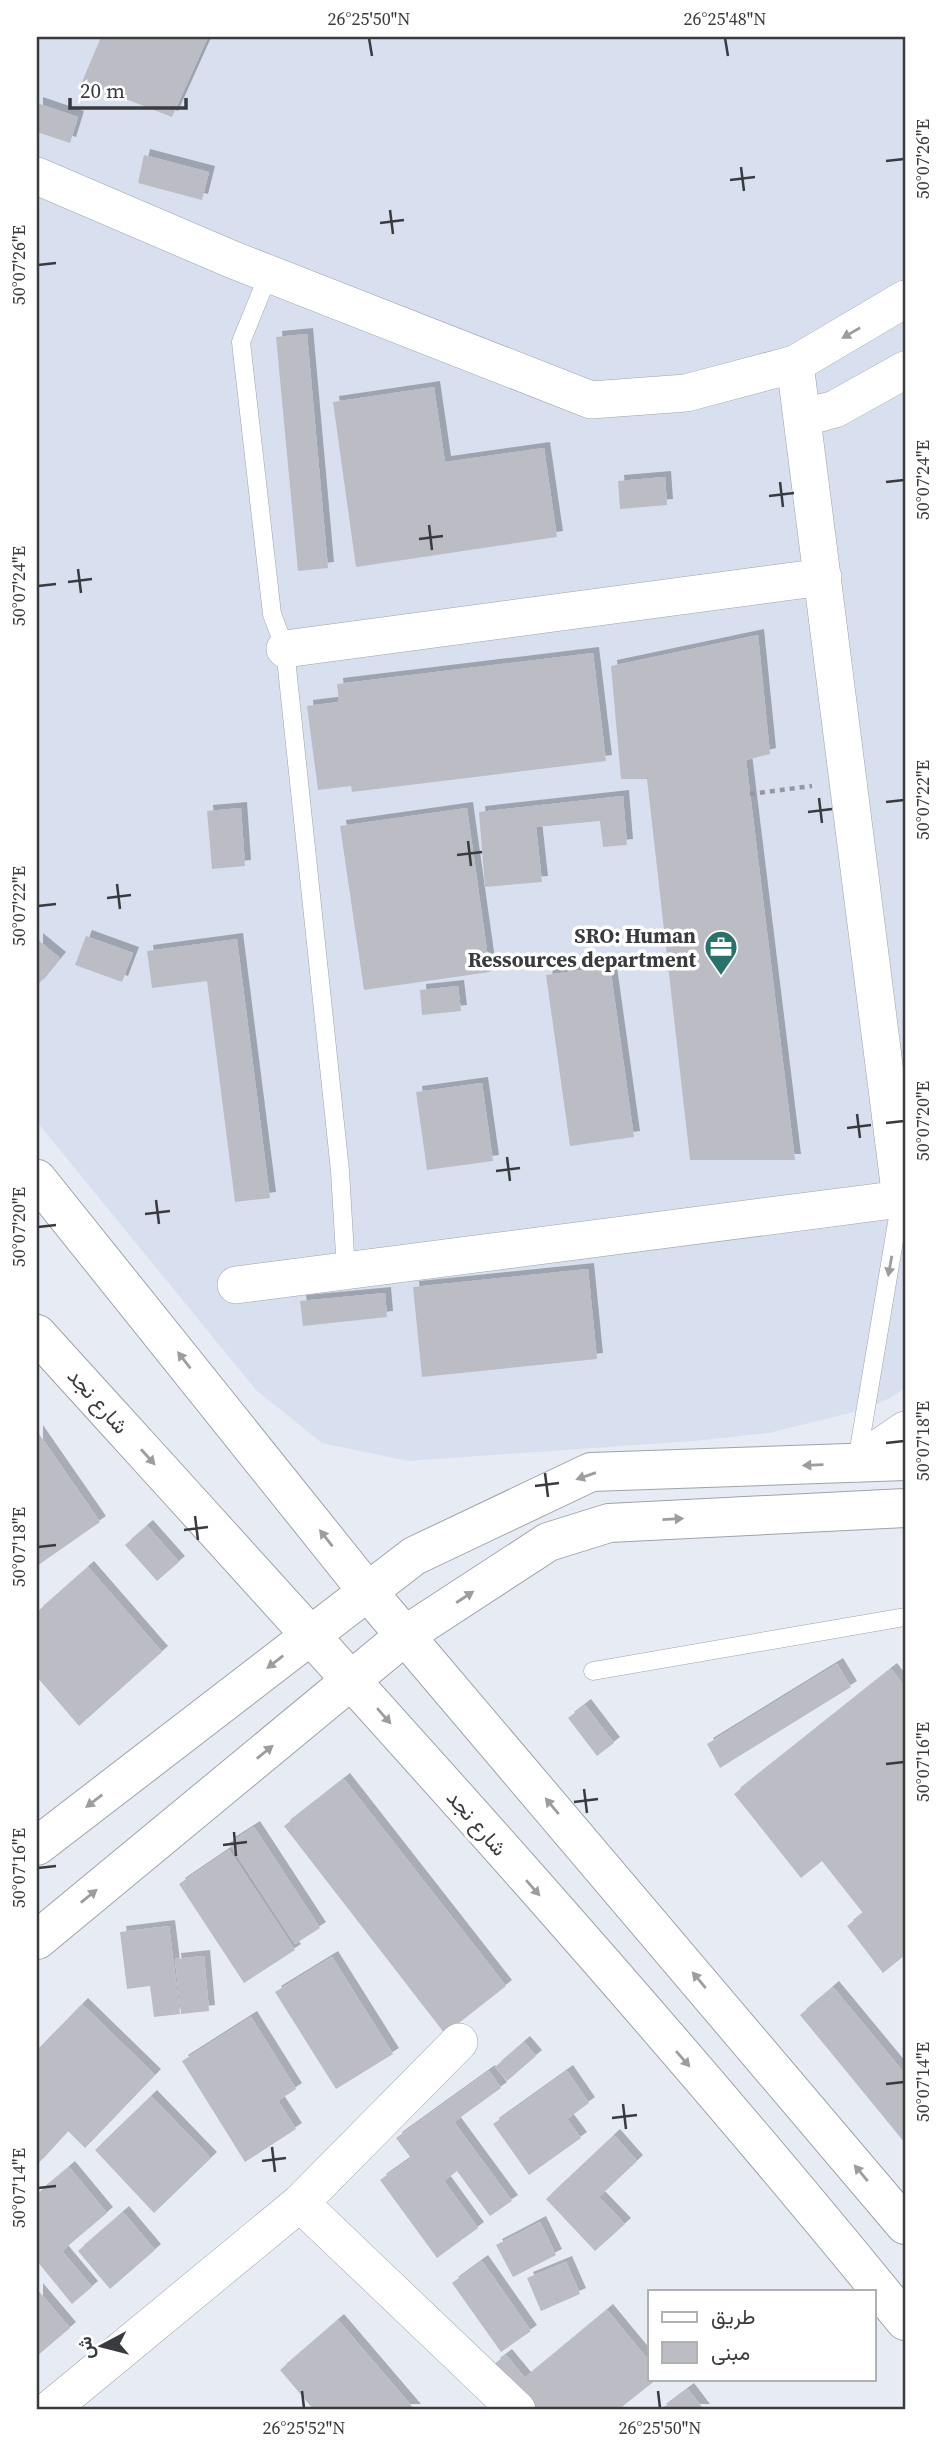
<svg xmlns="http://www.w3.org/2000/svg" width="942" height="2447" viewBox="0 0 942 2447" font-family="'Source Serif 4',Vazirmatn,serif">
<style>
.built{fill:#d8e0ef}
.building{fill:#bcbcc5;filter:url(#shadow)}
.lines{fill:none;stroke-linecap:round;stroke-linejoin:round}
.service-casing{stroke:#9ea3aa;stroke-width:19}
.minor-casing{stroke:#9ea3aa;stroke-width:38}
.tertiary-casing{stroke:#9ea3aa;stroke-width:40}
.path{stroke:#95999f;stroke-width:4.5;stroke-dasharray:5 5;stroke-linecap:butt}
.service{stroke:#fff;stroke-width:18}
.minor{stroke:#fff;stroke-width:37}
.tertiary{stroke:#fff;stroke-width:38}
.oneway{fill:#9c9d9e}
.ticks{fill:none;stroke:#393b3e;stroke-width:2.5}
.labels{text-anchor:middle;dominant-baseline:central;stroke-width:7;stroke-linejoin:round;paint-order:stroke}
.poi-label{font-size:21px;font-weight:bold;fill:#393b3e;stroke:#fff;text-anchor:end}
.street-label{font-size:21px;fill:#393b3e;stroke:#fff}
.neatline{fill:none;stroke:#393b3e;stroke-width:2.5}
.ticks-label{font-size:18px;text-anchor:middle;fill:#393b3e}
</style>
<defs>
<filter id="shadow"><feDropShadow dx="6" dy="-6" stdDeviation="0" flood-color="#0004"/></filter>
</defs>
<rect width="100%" height="100%" fill="#e7ecf4"/>
<!-- built -->
<path class="built" d="M37,37h868v1351l-15,10 -24,11 -97,24 -75,8 -286,20 -86,-18 -66,-53 -219,-268z"/>
<!-- building -->
<path class="building" d="M101,37h107l-36,80 -90,-35z
M37,103l41,14 -8,26 -33,-11z
M144,155l65,17 -7,28 -64,-17z
M307,334l21,234 -30,3 -22,-234z
M434,387l11,75 99,-14 13,89 -201,30 -23,-165z
M665,477l2,28 -47,4 -2,-28z
M758,635l12,119 -24,6 49,400h-105l-43,-381h-26l-10,-113z
M593,653l13,108 -254,31 -1,-6 -33,4 -11,-84 32,-4 -2,-18z
M623,796l4,49 -24,2 -3,-26 -64,6 6,55 -57,5 -6,-75z
M241,808l4,58 -33,3 -5,-58z
M467,808l23,164 -126,18 -24,-164z
M86,936l47,17 -11,29 -47,-17z
M37,939l23,19 -23,28z
M237,939l33,259 -35,4 -28,-221 -55,7 -5,-37z
M610,966l24,171 -64,9 -24,-171z
M458,986l3,25 -39,4 -2,-25z
M482,1083l11,78 -66,9 -11,-78z
M588,1269l9,90 -175,18 -9,-90z
M385,1293l2,24 -84,9 -3,-25z
M37,1431l63,91 -63,44z
M147,1526l32,36 -22,19 -32,-36z
M88,1567l74,85 -83,74 -42,-49v-65z
M837,1664l14,23 -131,81 -13,-24z
M891,1669l14,18v268l-22,18 -36,-47 16,-13 -41,-52 -21,17 -67,-84z
M585,1705l29,38 -17,13 -29,-38z
M344,1779l162,207 -61,48 -161,-208z
M254,1827l66,101 -25,16 -66,-101z
M229,1850l66,100 -51,33 -65,-99z
M169,1926l11,88 -26,3 -4,-31 -23,3 -7,-57z
M204,1956l5,55 -28,3 -6,-55z
M332,1957l61,97 -57,35 -61,-97z
M833,1987l72,87v69l-105,-128z
M82,2004l73,71 -70,73 -17,-17 -31,34v-115z
M251,2017l45,72 -18,12 18,28 -51,33 -63,-101z
M524,2042l12,14 -29,25 -12,-14z
M489,2071l12,17 -47,34 58,79 -22,15 -33,-45 -13,10 34,47 -41,30 -57,-78 31,-22 -15,-20z
M567,2071l22,32 -22,16 14,19 -52,37 -36,-51z
M151,2096l60,62 -57,55 -59,-63z
M614,2135l23,26 -38,36 26,27 -30,27 -49,-52z
M69,2167l38,46 -45,38 30,36 -20,17 -35,-43v-67z
M123,2212l32,38 -45,39 -32,-38z
M540,2222l16,33 -43,22 -17,-32z
M482,2261l49,70 -30,21 -49,-69z
M566,2262l14,32 -39,17 -14,-33z
M37,2289l33,39 -33,28z
M607,2310l43,52v17h7l-39,31h-86l-38,-46 12,-9 19,23z
M338,2320l77,90h-101l-34,-40z
M688,2389l16,21h-44z"/>
<g class="lines">
<defs>
<path id="service" d="M269,273l-28,69 31,272 13,35 55,522 6,100
M857,1461l44,-262
M593,1671l312,-54"/>
<path id="minor" d="M37,176l194,83 360,141 95,-7 109,-29 110,-65
M802,418l33,-9 70,-39
M285,649l538,-72
M236,1285l665,-86 -106,-835
M857,1463l48,-33
M300,2203l217,207
M49,2410l251,-207 159,-161"/>
<path id="tertiary" d="M37,1179l331,413 537,633
M37,1334c294,324 592,647 868,987
M37,1846l377,-290 177,-84 314,-11
M37,1940l370,-306 141,-92 61,-19 296,-15"/>
</defs>
<!-- service casing -->
<use href="#service" class="service-casing"/>
<!-- minor casing -->
<use href="#minor" class="minor-casing"/>
<!-- tertiary casing -->
<use href="#tertiary" class="tertiary-casing"/>
<!-- path -->
<path class="path" d="M750,794l62,-8"/>
<!-- service -->
<use href="#service" class="service"/>
<!-- minor -->
<use href="#minor" class="minor"/>
<!-- tertiary -->
<use href="#tertiary" class="tertiary"/>
</g>
<!-- one-way arrows -->
<defs><path id="oneway-solid" d="M-6-.8H1V-3.2L6.5 0L1 3.2V.8H-6Z" transform="scale(1.75)"/></defs>
<g class="oneway">
<use href="#oneway-solid" transform="translate(851 333) rotate(150)"/>
<use href="#oneway-solid" transform="translate(890 1266) rotate(100)"/>
<use href="#oneway-solid" transform="translate(184 1360) rotate(-128)"/>
<use href="#oneway-solid" transform="translate(148 1457) rotate(48)"/>
<use href="#oneway-solid" transform="translate(813 1465) rotate(178)"/>
<use href="#oneway-solid" transform="translate(586 1476) rotate(161)"/>
<use href="#oneway-solid" transform="translate(673 1519) rotate(-3)"/>
<use href="#oneway-solid" transform="translate(326 1538) rotate(-128)"/>
<use href="#oneway-solid" transform="translate(465 1597) rotate(-33)"/>
<use href="#oneway-solid" transform="translate(275 1662) rotate(142)"/>
<use href="#oneway-solid" transform="translate(384 1716) rotate(49)"/>
<use href="#oneway-solid" transform="translate(265 1752) rotate(-39)"/>
<use href="#oneway-solid" transform="translate(94 1801) rotate(142)"/>
<use href="#oneway-solid" transform="translate(552 1806) rotate(-130)"/>
<use href="#oneway-solid" transform="translate(533 1888) rotate(49)"/>
<use href="#oneway-solid" transform="translate(89 1896) rotate(-39)"/>
<use href="#oneway-solid" transform="translate(699 1980) rotate(-130)"/>
<use href="#oneway-solid" transform="translate(683 2059) rotate(49)"/>
<use href="#oneway-solid" transform="translate(861 2173) rotate(-130)"/>
</g>
<!-- ticks -->
<path class="ticks" d="M369,38l3,18M725,38l3,18M886,161l18,-2M741,167l3,24M730,180l25,-3M390,210l3,24M380,223l24,-3M38,265l18,-2M780,482l3,25M886,482l18,-2M769,496l25,-3M429,525l3,25M419,539l24,-3M78,569l3,24M68,582l24,-3M38,586l18,-2M819,798l3,25M886,802l18,-2M808,812l24,-3M468,841l3,25M457,855l25,-3M117,884l3,25M107,898l24,-3M38,906l18,-2M857,1114l3,24M886,1123l18,-2M847,1128l24,-3M507,1157l3,24M496,1171l24,-3M156,1200l3,24M145,1214l25,-3M38,1227l18,-2M886,1443l18,-2M545,1473l3,24M535,1486l24,-3M195,1516l3,24M184,1530l24,-3M38,1547l18,-2M886,1764l18,-2M584,1789l3,24M574,1802l24,-3M234,1832l2,24M223,1845l24,-3M38,1868l18,-2M886,2084l18,-2M623,2104l3,25M612,2118l25,-3M272,2147l3,25M262,2161l24,-3M38,2188l18,-2M302,2391l2,17M658,2391l2,17"/>
<!-- icons -->
<defs>
<symbol id="office-pin" viewBox="-11 -11 22 30"><path d="M0 17L-7.5 6A9.5 9.5 0 1 1 7.5 6Z" fill="#29726c" stroke="#fff"/><path d="M-6-3h4V-5.5h4V-3h4V5H-6ZM-1-4.5V-3h2v-1.5ZM-6 0V1H6V0Z" fill="#fff"/></symbol>
</defs>
<g fill-rule="evenodd">
<use href="#office-pin" x="702" y="928" width="38" height="52"/>
</g>
<g class="labels">
<!-- poi labels -->
<g class="poi-label">
<text x="696" y="935">SRO: Human<tspan x="696" dy="24">Ressources department</tspan></text>
</g>
<!-- street labels -->
<g class="street-label">
<text transform="translate(98 1401) rotate(48)">شارع نجد</text>
<text transform="translate(477 1823) rotate(49)">شارع نجد</text>
</g>
</g>
<!-- border -->
<rect width="942" height="2447" fill="none" stroke="#ffffff" stroke-width="77"/>
<!-- legend -->
<rect x="648" y="2290" width="228" height="91" fill="#ffffff" stroke="#b0b1b2" stroke-width="2"/>
<rect x="662" y="2312" width="35" height="10" fill="#ffffff" stroke="#b0b1b2" stroke-width="2"/>
<text x="711" y="2324" font-size="21" fill="#393b3e">طريق</text>
<rect x="662" y="2342" width="35" height="21" fill="#bcbcc5" stroke="#b0b1b2" stroke-width="2"/>
<text x="711" y="2360" font-size="21" fill="#393b3e">مبنى</text>
<!-- north arrow -->
<g transform="translate(102 2346) rotate(263)" stroke="#ffffff" stroke-width="5" paint-order="stroke">
<path d="M0-5L12 26L0 18L-12 26Z" fill="#393b3e"/>
<text y="-10" font-size="19" font-weight="bold" text-anchor="middle" fill="#393b3e">ش</text>
</g>
<!-- scale -->
<path d="M70 98v10h116v-10" fill="none" stroke="#393b3e" stroke-width="3.5"/>
<text x="80" y="98" font-size="21" fill="#393b3e" stroke="#ffffff" stroke-width="5" paint-order="stroke">20 m</text>
<rect x="38" y="38" width="866" height="2370" class="neatline"/>
<g class="ticks-label">
<text x="369" y="25">26°25'50"N</text>
<text x="725" y="25">26°25'48"N</text>
<text transform="translate(923 159) rotate(-90)" y="6">50°07'26"E</text>
<text transform="translate(19 265) rotate(-90)" y="6">50°07'26"E</text>
<text transform="translate(923 480) rotate(-90)" y="6">50°07'24"E</text>
<text transform="translate(19 586) rotate(-90)" y="6">50°07'24"E</text>
<text transform="translate(923 800) rotate(-90)" y="6">50°07'22"E</text>
<text transform="translate(19 906) rotate(-90)" y="6">50°07'22"E</text>
<text transform="translate(923 1121) rotate(-90)" y="6">50°07'20"E</text>
<text transform="translate(19 1227) rotate(-90)" y="6">50°07'20"E</text>
<text transform="translate(923 1441) rotate(-90)" y="6">50°07'18"E</text>
<text transform="translate(19 1547) rotate(-90)" y="6">50°07'18"E</text>
<text transform="translate(923 1762) rotate(-90)" y="6">50°07'16"E</text>
<text transform="translate(19 1868) rotate(-90)" y="6">50°07'16"E</text>
<text transform="translate(923 2082) rotate(-90)" y="6">50°07'14"E</text>
<text transform="translate(19 2188) rotate(-90)" y="6">50°07'14"E</text>
<text x="304" y="2434">26°25'52"N</text>
<text x="660" y="2434">26°25'50"N</text>
</g>
</svg>
